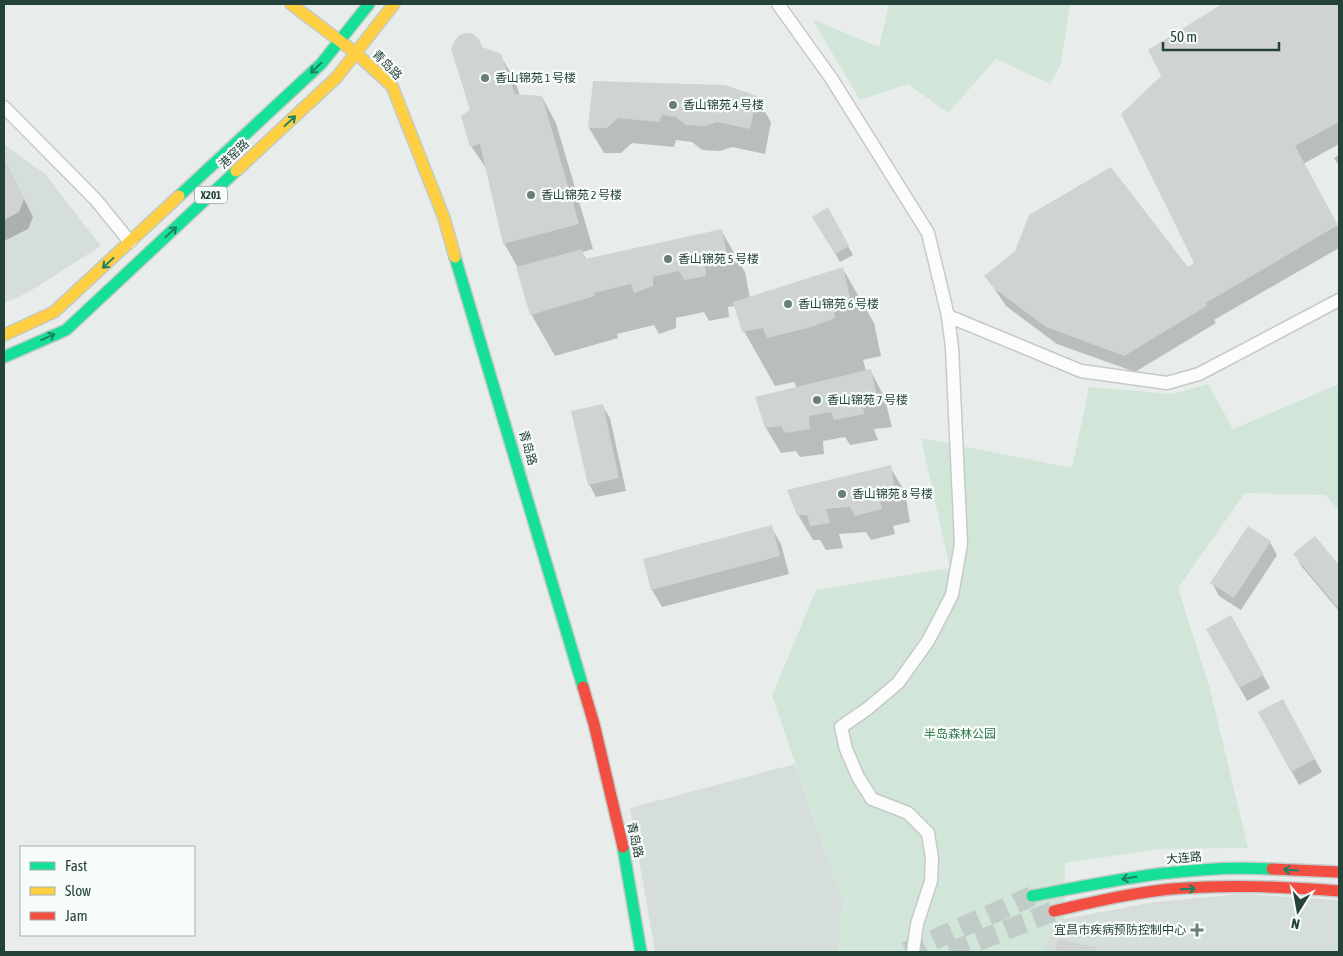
<svg xmlns="http://www.w3.org/2000/svg" width="1343" height="956" viewBox="0 0 1343 956" font-family="'Asap Condensed','Noto Sans SC',sans-serif">
<style>
.built{fill:#d6dedb}
.green{fill:#d1e6d8}
.shadow{fill:#0003}
.building{fill:#cfd4d2}
.lines{fill:none;stroke-linecap:round;stroke-linejoin:round}
.primary-tunnel{stroke:#c1cbc8;stroke-width:20;stroke-dasharray:20 10;stroke-linecap:butt}
.street-casing{stroke:#c5cac8;stroke-width:15}
.fast-casing{stroke:#c3cbc8;stroke-width:14}
.slow-casing{stroke:#c3cbc8;stroke-width:14}
.jam-casing{stroke:#c3cbc8;stroke-width:14}
.street{stroke:#fcfcfc;stroke-width:12}
.fast{stroke:#16e098;stroke-width:11}
.slow{stroke:#ffcf43;stroke-width:11}
.jam{stroke:#f24e42;stroke-width:11}
.oneway{stroke:#1e8160}
.poi-dot{fill:#697e78;stroke:#f7fbf9;stroke-width:2}
.labels{text-anchor:middle;dominant-baseline:central;stroke-width:4.5;stroke-linejoin:round;paint-order:stroke}
.shield{fill:#f7fbf9;stroke:#637a73;stroke-width:1}
.shield-label{font-size:11px;font-weight:bold;fill:#24423a}
.street-label{font-size:12px;fill:#24423a;stroke:#f7fbf9}
.poi-label{font-size:12px;fill:#24423a;stroke:#f7fbf9;text-anchor:start}
.park-label{font-size:12px;fill:#2d7a4b;stroke:#f7fbf9}
</style>
<rect width="100%" height="100%" fill="#e8edeb"/>
<!-- built -->
<path class="built" d="M4,144l41,30 56,72 -74,47 -23,10z
M795,764l48,137 -4,51h-184l-25,-144z
M1242,894l97,6v52h-296l2,-11 19,-22 90,-17z"/>
<!-- green -->
<path class="green" d="M889,4h181l-9,60 -11,20 -54,-25 -48,54 -40,-29 -48,16 -48,-81 67,28z
M1208,384l25,45 106,-45v126l-14,-15 -80,-2 -67,95 32,101 38,159 -90,1 -93,14 -1,56 -19,22 -2,11h-204l4,-51 -71,-205 44,-106 134,-22 -29,-130 151,30 17,-81 84,7z"/>
<!-- shadow -->
<path class="shadow" d="M1225,4h114v140l-36,20 36,65v19l-125,72 2,3 -81,49 -78,-28 -51,-38 -20,-30 202,-8 7,-4 -32,-187 -13,-26z
M478,40l5,9 17,6 15,25 5,16 22,1 14,26 37,126 -11,3 5,8 134,-30 24,42 5,26 93,-29 31,54 7,33 -18,4 3,11 4,-1 14,26 8,31 -18,2 4,11 -28,5 -5,-8 -22,4 1,13 -24,3 -4,-6 -15,2 -15,-25 31,-40 -3,-6 -19,4 -31,-55 -8,-25 -8,1 1,10 -20,4 -5,-9 -28,6v10l-17,6 -5,-9 -37,9 1,4 -63,18 -24,-42 -13,-46 -14,-25 -16,-72 -17,-25v-36z
M594,82l162,15 15,25 -6,32 -33,-7 -12,4 -18,-1 -10,-8 -16,-2 -2,7 -42,-4 -11,10h-17l-15,-25z
M1339,155v11l-5,-8z
M4,159l29,58 -5,12 -24,12z
M827,209l26,46 -13,7 -26,-45z
M602,405l8,13 16,73 -30,6 -7,-13z
M890,467l15,25 5,30 -17,4 2,8 -24,6 -5,-8 -27,2 4,14 -17,2 -6,-10h-7l-15,-25z
M771,527l10,17 8,30 -127,33 -10,-17 -8,-30z
M1315,538l24,29v44l-37,-44 -7,-13z
M1270,542l7,13 -36,55 -22,-14 -7,-13z
M1208,629l30,1 32,58 -23,13z
M1260,713l30,1 32,58 -23,13z"/>
<!-- building -->
<path class="building" d="M1222,4h117v118l-44,24 43,79 -132,78 1,3 -83,50 -78,-29 -51,-38 -11,-13 31,-25 14,-36 82,-48 77,100 6,-4 -73,-149 40,-38 -13,-26z
M472,33l7,6 3,8 19,7 14,40 27,2 37,128 -76,20 -23,-100 -10,3 -9,-31 9,-6 -19,-61 4,-9 6,-6z
M593,81l132,4 32,11 -7,33 -33,-7 -12,4 -19,-1 -10,-8 -14,-2 -3,7 -41,-4 -11,10h-19z
M4,159l20,40 -5,13 -15,8z
M828,207l21,39 -14,8 -23,-37z
M722,229l6,34 -23,3 1,10 -22,4 -5,-9 -26,6v9l-19,7 -3,-9 -37,9 1,3 -65,19 -14,-48 66,-18 3,10z
M843,267l8,35 -18,4 2,12 -24,9 -44,11 -4,-10 -21,4 -9,-30z
M871,369l7,33 -17,2 4,10 -31,6 -3,-8 -22,4 1,13 -25,4 -4,-7 -16,2 -10,-31z
M603,404l16,74 -31,7 -17,-74z
M891,465l5,32 -16,3 2,9 -27,7 -5,-9 -24,2 4,14 -20,3 -3,-11h-10l-10,-25z
M772,525l8,31 -129,34 -8,-31z
M1248,526l23,15 -37,57 -24,-15z
M1315,536l24,29v44l-46,-55z
M1231,615l33,60 -25,13 -33,-59z
M1283,699l32,60 -24,13 -33,-60z
M1058,939l38,8v5h-41z"/>
<g class="lines">
<!-- primary-tunnel -->
<path class="primary-tunnel" d="M906,952l126,-56
M950,952l104,-41"/>
<defs>
<path id="street" d="M778,4l53,74 97,155 20,83 4,32 9,196 -9,51 -24,46 -30,42 -31,26 -26,18 5,22 12,28 14,22 36,14 20,20 4,25 -1,23 -14,43 -4,28
M4,107l92,93 34,42
M948,316l133,55 86,12 32,-9 140,-74"/>
<path id="fast" d="M179,196l142,-132 48,-60
M455,257l128,430
M4,357l62,-27 170,-159
M623,847l18,105
M1032,896c79,-15 159,-32 240,-27"/>
<path id="slow" d="M291,4l66,50 35,32 52,132 11,39
M236,171l100,-93 58,-74
M4,335l50,-23 125,-116"/>
<path id="jam" d="M583,687l11,37 29,123
M1272,869l67,3
M1054,911c39,-9 77,-18 117,-22 56,-5 112,-2 168,2"/>
</defs>
<!-- street casing -->
<use href="#street" class="street-casing"/>
<!-- fast casing -->
<use href="#fast" class="fast-casing"/>
<!-- slow casing -->
<use href="#slow" class="slow-casing"/>
<!-- jam casing -->
<use href="#jam" class="jam-casing"/>
<!-- street -->
<use href="#street" class="street"/>
<!-- fast -->
<use href="#fast" class="fast"/>
<!-- slow -->
<use href="#slow" class="slow"/>
<!-- jam -->
<use href="#jam" class="jam"/>
</g>
<!-- one-way arrows -->
<defs><path id="oneway-shaft" d="M-6 0H5M1.5-3L5.5 0L1.5 3" fill="none" stroke-width="1.6" stroke-linecap="round" stroke-linejoin="round" transform="scale(1.25)"/></defs>
<g class="oneway">
<use href="#oneway-shaft" transform="translate(316 68) rotate(136)"/>
<use href="#oneway-shaft" transform="translate(290 121) rotate(-43)"/>
<use href="#oneway-shaft" transform="translate(171 232) rotate(-43)"/>
<use href="#oneway-shaft" transform="translate(108 263) rotate(137)"/>
<use href="#oneway-shaft" transform="translate(48 337) rotate(-24)"/>
<use href="#oneway-shaft" transform="translate(1291 870) rotate(-177)"/>
<use href="#oneway-shaft" transform="translate(1129 878) rotate(171)"/>
<use href="#oneway-shaft" transform="translate(1188 889) rotate(-2)"/>
</g>
<!-- markers -->
<g class="poi-dot">
<circle cx="485" cy="78" r="5"/>
<circle cx="673" cy="105" r="5"/>
<circle cx="531" cy="195" r="5"/>
<circle cx="668" cy="259" r="5"/>
<circle cx="788" cy="304" r="5"/>
<circle cx="817" cy="400" r="5"/>
<circle cx="842" cy="494" r="5"/>
<path d="M1194.5 922.5h5v5h5v5h-5v5h-5v-5h-5v-5h5z"/>
</g>
<g class="labels">
<!-- shield labels -->
<rect class="shield" x="195" y="186.5" width="32" height="17" rx="4"/>
<g class="shield-label">
<text x="211" y="195">X201</text>
</g>
<!-- street labels -->
<g class="street-label">
<text transform="translate(387 65) rotate(45)">青岛路</text>
<text transform="translate(234 154) rotate(-43)">港窑路</text>
<text transform="translate(528 448) rotate(74)">青岛路</text>
<text transform="translate(635 840) rotate(77)">青岛路</text>
<text transform="translate(1184 858) rotate(-5)">大连路</text>
</g>
<!-- poi labels -->
<g class="poi-label">
<text x="495" y="78">香山锦苑 1 号楼</text>
<text x="683" y="105">香山锦苑 4 号楼</text>
<text x="541" y="195">香山锦苑 2 号楼</text>
<text x="678" y="259">香山锦苑 5 号楼</text>
<text x="798" y="304">香山锦苑 6 号楼</text>
<text x="827" y="400">香山锦苑 7 号楼</text>
<text x="852" y="494">香山锦苑 8 号楼</text>
<text x="1186" y="930" text-anchor="end">宜昌市疾病预防控制中心</text>
</g>
<!-- park labels -->
<g class="park-label">
<text x="960" y="734">半岛森林公园</text>
</g>
</g>
<!-- border -->
<rect width="1343" height="956" fill="none" stroke="#24423a" stroke-width="10"/>
<!-- legend -->
<rect x="20" y="846" width="175" height="90" fill="#f7fbf9" stroke="#a3b1ad"/>
<rect x="30" y="862" width="25" height="8" fill="#16e098" stroke="#a3b1ad"/>
<text x="65" y="871" font-size="15" fill="#24423a">Fast</text>
<rect x="30" y="887" width="25" height="8" fill="#ffcf43" stroke="#a3b1ad"/>
<text x="65" y="896" font-size="15" fill="#24423a">Slow</text>
<rect x="30" y="912" width="25" height="8" fill="#f24e42" stroke="#a3b1ad"/>
<text x="65" y="921" font-size="15" fill="#24423a">Jam</text>
<!-- north arrow -->
<g transform="translate(1298 911) rotate(191)" stroke="#f7fbf9" stroke-width="4" paint-order="stroke">
<path d="M0-4L9 19L0 12L-9 19Z" fill="#24423a"/>
<text y="-8" font-size="14" font-weight="bold" text-anchor="middle" fill="#24423a">N</text>
</g>
<!-- scale -->
<path d="M1163 42v8h116v-8" fill="none" stroke="#24423a" stroke-width="2.5"/>
<text x="1170" y="42" font-size="15" fill="#24423a" stroke="#f7fbf9" stroke-width="4" paint-order="stroke">50 m</text>
</svg>
